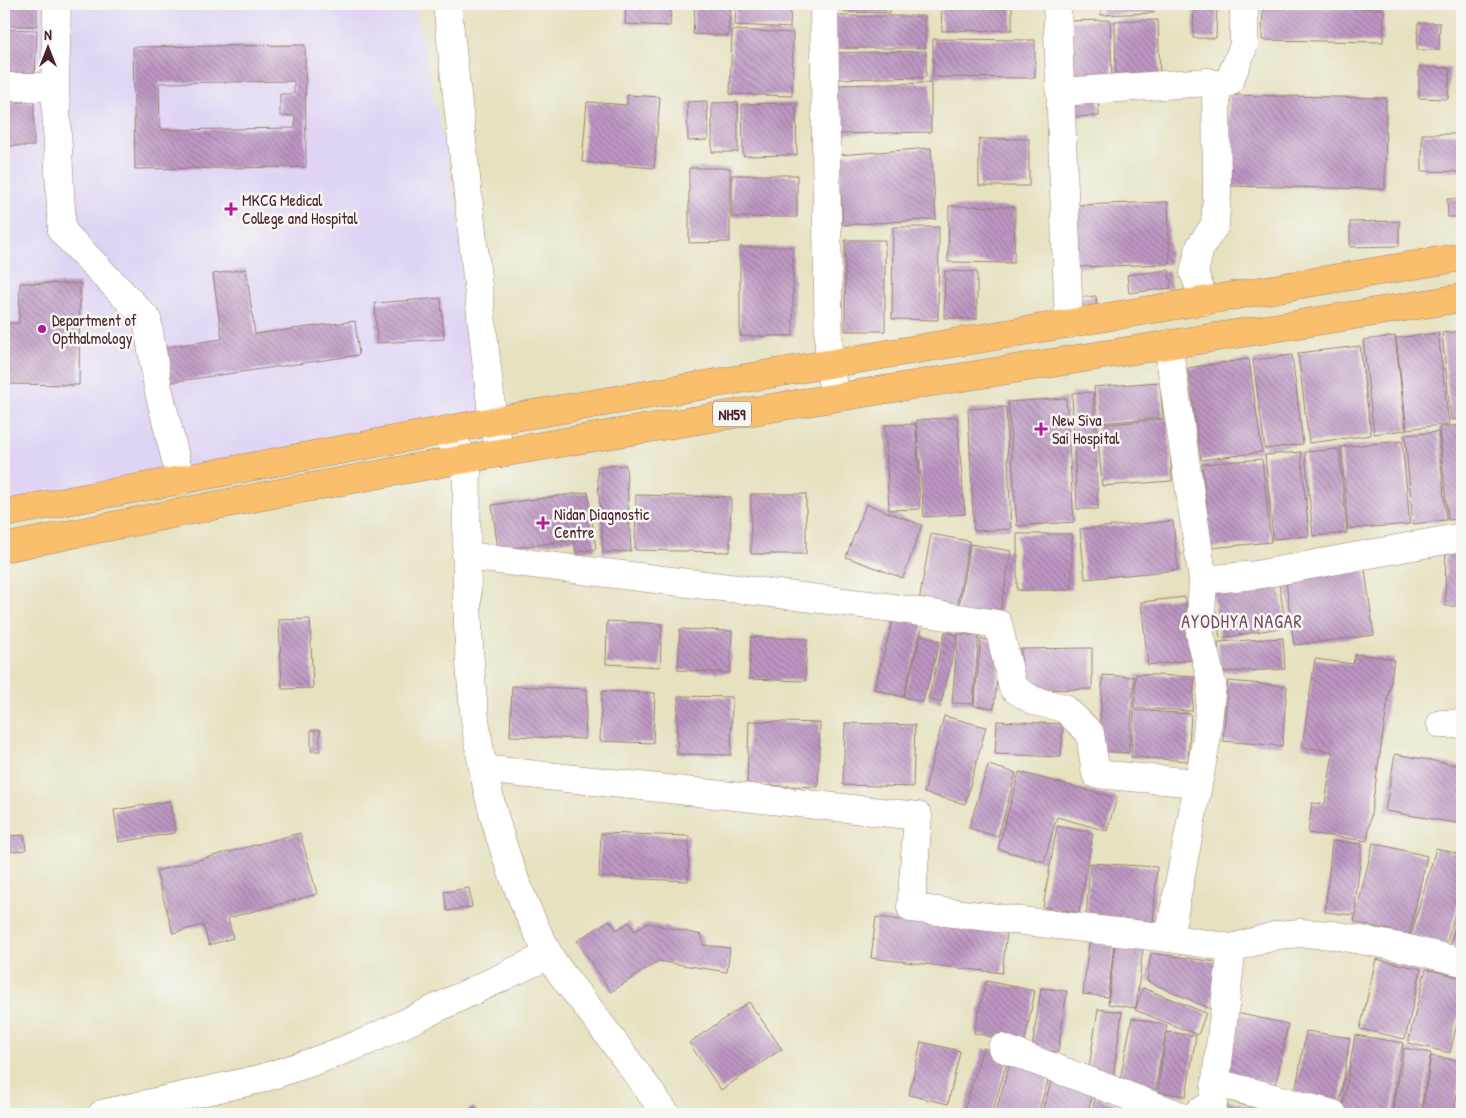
<svg xmlns="http://www.w3.org/2000/svg" width="1466" height="1118" viewBox="0 0 1466 1118" font-family="'Patrick Hand',sans-serif">
<style>
.built{fill:#e0d4f4}
.building{fill:url(#building-back-hatch);fill-rule:evenodd}
.lines{fill:none;stroke-linecap:round;stroke-linejoin:round}
.minor-casing{stroke:#988075;stroke-width:29}
.highway-casing{stroke:#988075;stroke-width:29}
.minor{stroke:#fff;stroke-width:28}
.highway{stroke:#f9bf6d;stroke-width:28}
.poi-dot{fill:#b5179e;stroke:#f6f6f2;stroke-width:2}
.labels{text-anchor:middle;dominant-baseline:central;stroke-width:5;stroke-linejoin:round;paint-order:stroke}
.shield{fill:#f6f6f2;stroke:#7e6067;stroke-width:1}
.shield-label{font-size:15px;font-weight:bold;fill:#4a1f2b}
.poi-label{font-size:16px;fill:#4a1f2b;stroke:#f6f6f2;text-anchor:start}
.neighbourhood-label{font-size:18px;letter-spacing:1px;fill:#724960;stroke:#f6f6f2}
</style>
<defs>
<pattern id="building-back-hatch" width="6" height="6" patternUnits="userSpaceOnUse" patternTransform="scale(1.25)"><rect width="6" height="6" fill="#bc96c2"/><path d="M-1 5l2 2M0 0l6 6M5-1l2 2" fill="none" stroke="#9b7a9e"/></pattern>
</defs>
<rect width="100%" height="100%" fill="#f6f6f2"/>
<filter id="ink" filterUnits="userSpaceOnUse"><feTurbulence type="fractalNoise" baseFrequency=".02" numOctaves="2"/><feDisplacementMap in="SourceGraphic" scale="10" xChannelSelector="R" yChannelSelector="G"/><feConvolveMatrix kernelMatrix="1 2 1 2 8 2 1 2 1" color-interpolation-filters="sRGB"/></filter>
<filter id="wash" filterUnits="userSpaceOnUse"><feTurbulence type="fractalNoise" baseFrequency=".0096" numOctaves="4" result="noise"/><feDisplacementMap in="SourceGraphic" scale="20" xChannelSelector="R" yChannelSelector="G"/><feGaussianBlur stdDeviation="1.12" result="paint"/><feColorMatrix in="noise" values="0 0 0 0 0 0 0 0 0 0 0 0 0 0 0 0 0 1.4 0 .05"/><feComposite in="paint" operator="in"/></filter>
<g filter="url(#wash)">
<rect width="100%" height="100%" fill="#e6e1bf"/>
<!-- built -->
<path class="built" d="M4,4h411l85,410 -496,91z"/>
<g id="blocks">
<!-- building -->
<path class="building" d="M8,4h29v22h-29z
M626,4h45l-1,22 -45,-2z
M695,4h36l-3,32 -35,-2z
M736,4h55l-1,24 -55,-3z
M844,4h46v9l-46,-1z
M941,4h71v26l-70,1z
M1101,4h53v9l-53,2z
M1194,4h23l-1,34h-23z
M1263,7l121,2 -1,33 -121,-2z
M834,16h91v32h-91z
M1110,20l2,60 -44,1 -1,-60z
M1158,20l2,59 -44,1 -1,-59z
M1418,23h22l-1,27h-22z
M7,29l30,1 -2,45 -30,-1z
M732,30l61,3 -1,63 -62,-2z
M933,39l102,1v38l-102,-1z
M305,45l1,122 -171,2 -2,-122zM294,81v13h-14v22h15v12l-135,2 -1,-47z
M926,51v26l-91,2v-26z
M1419,67l31,1 -2,31 -29,-1z
M931,83v49l-96,2v-49z
M627,95l33,2 -6,71 -72,-6 5,-60 40,3z
M1229,95l157,3 -1,91 -158,-3z
M1098,97l1,19 -32,1v-19z
M707,101l1,39 -20,1 -1,-39z
M7,102h27v44h-27z
M738,102v50h-26v-49z
M796,103l1,52 -54,1 -1,-52z
M1422,134h40v38l-40,-1z
M979,139h50v47h-50z
M931,148l5,71 -93,6 -4,-70z
M689,168h41v74l-41,1z
M732,175h65v42h-65z
M1447,199h15v18h-14z
M1168,202l2,62 -93,3 -2,-62z
M949,206l66,1 -1,56 -66,-1z
M1399,221v25l-49,1v-25z
M893,227h46l-1,93 -46,-1z
M845,240h40v91h-40z
M740,247h53v89h-53z
M246,269l9,65 100,-13 4,34 -188,27 -5,-35 56,-8 -9,-65z
M1169,270l2,18 -42,5 -2,-18z
M945,271l32,1v47l-33,-1z
M20,283l60,1 -1,101 -75,-1v-61h15z
M1096,296l1,14 -20,2 -1,-14z
M441,298l3,41 -67,4 -2,-40z
M1462,331v88l-11,1 -9,-87z
M1438,333l11,91 -42,5 -11,-91z
M1395,336l11,94 -32,4 -11,-94z
M1360,346l11,89 -62,8 -11,-90z
M1292,355l11,89 -38,5 -12,-89z
M1249,359l13,93 -61,8 -13,-92z
M1160,382l3,36 -66,5 -3,-36z
M1093,392l5,117h-21l-5,-116z
M1066,398l8,124 -57,4 -9,-124z
M1006,407l5,122 -37,2 -6,-122z
M957,417l8,97 -41,3 -8,-97z
M1168,419l4,62 -70,5 -5,-61z
M916,424l4,85 -31,1 -4,-85z
M1462,425v94l-14,1 -9,-93z
M1438,432l8,88 -33,4 -8,-89z
M1402,441l8,83 -62,5 -7,-82z
M1339,449l8,84 -34,3 -8,-84z
M1301,452l8,84 -36,3 -8,-84z
M1262,459l9,83 -60,6 -9,-84z
M626,465l5,86 -28,2 -6,-86z
M588,492l8,57 -20,3 -2,-12 -76,10 -6,-45z
M751,494h55v60h-55z
M636,495l95,2 -1,55 -95,-2z
M866,504l56,21 -19,53 -57,-21z
M1173,521l5,49 -93,9 -5,-50z
M931,534l38,7 -12,67 -38,-7z
M1017,534h55v56h-55z
M1446,542l16,1v63h-17z
M970,544l41,7 -12,68 -41,-7z
M1364,563l10,72 -80,10 -9,-72z
M1278,577l8,50 -66,11 -8,-51z
M1185,597l7,63 -44,5 -7,-63z
M894,616l29,9 -20,72 -29,-8z
M310,619l3,69 -31,1 -3,-69z
M607,621l55,3 -2,43 -54,-3z
M680,629l52,2 -2,42 -52,-3z
M945,632l13,3 -17,68 -13,-4z
M958,634l21,2 -6,68 -21,-1z
M921,635l19,6 -17,61 -19,-5z
M751,637l56,2 -2,42 -56,-2z
M1283,638l2,31 -65,3 -2,-30z
M981,639l20,2 -7,67 -20,-2z
M1092,648v41l-70,1 -1,-41z
M1355,654l39,5 -27,182 -59,-8 4,-30 13,1 8,-52 -31,-5 13,-88 38,5z
M1136,674l59,3 -3,34 -58,-3z
M1103,675l31,2 -5,76 -31,-2z
M1228,681l59,5 -5,60 -59,-5z
M512,686l75,3 -2,50 -75,-3z
M602,691l53,2 -2,50 -53,-2z
M678,696l54,1 -1,58 -54,-1z
M1134,710l57,4 -3,47 -57,-4z
M944,716l42,11 -21,77 -41,-11z
M749,721l71,2 -2,64 -71,-2z
M997,721l66,3 -2,33 -66,-3z
M845,723l70,2 -2,62 -70,-2z
M311,730h9v21h-9z
M1395,754l67,12v58l-77,-13z
M988,765l28,8 -18,64 -29,-9z
M1019,772l98,26 -10,33 -50,-14 -13,45 -46,-13z
M170,801l5,32 -56,9 -5,-32z
M1057,826l36,7 -14,80 -36,-6z
M300,833l17,61 -89,24 5,20 -24,7 -6,-20 -30,8 -17,-62z
M601,833l88,3 -1,45 -89,-4z
M24,835l2,15 -18,2 -1,-16z
M1332,841l30,3 -8,71 -29,-3z
M1373,843l54,13 -18,79 -55,-13z
M1436,848l26,7v34l-16,56 -35,-10z
M1090,863l67,4 -4,57 -67,-5z
M469,888l3,19 -25,4 -3,-19z
M1462,901v47l-12,-3z
M876,917l131,15 -5,41 -131,-15z
M610,920l6,10 13,-8 6,9 12,-8 55,12 1,10 27,3 -3,24 -69,-11 -47,31 -34,-51z
M1089,942l25,3 -6,52 -25,-3z
M1115,944l28,3 -7,61 -28,-4z
M1151,953l66,9 -6,47 -64,-28z
M1376,959l45,10 -16,70 -45,-10z
M1426,969l36,9v25l-12,50 -42,-10z
M986,981l49,10 -11,53 -50,-11z
M1041,988l26,3 -9,61 -26,-4z
M1143,988l63,25 -8,22 -63,-25z
M749,1002l33,47 -61,41 -32,-47z
M1098,1009l24,3 -9,66 -25,-4z
M1236,1013l52,11 -12,60 -52,-10z
M1132,1018l35,7 -12,68 -36,-7z
M1306,1031l44,7 -11,69 -45,-7z
M1167,1032l29,4 -10,60 -29,-4z
M1355,1035l48,8 -12,71 -49,-1z
M921,1042l39,9 -12,53 -39,-9z
M983,1048l26,8 -17,58h-29z
M1404,1048l27,5 -11,61h-27z
M1431,1056l31,5 -8,53h-32z
M1011,1059l40,12 -13,43h-43z
M1054,1073l42,13 -9,28h-46z
M1096,1097l44,17h-49z
M1220,1098l48,14v2h-53z
M474,1107l5,7h-18z"/>
</g>
</g>
<g filter="url(#ink)">
<use href="#blocks" fill-opacity="0" stroke="#988075" stroke-width="1"/>
<g class="lines">
<defs>
<path id="minor" d="M447,4l46,419 8,30
M824,4l5,360 6,33
M1057,4l12,320
M4,87h51l2,-83
M55,87l7,144 85,88 11,69 23,93
M1060,92l149,-10 7,3 13,-3 15,-37v-41
M1205,301l-11,-28 6,-26 15,-22 2,-31 -1,-109
M1168,344l35,236 -3,54 12,50 -6,58 -37,196 63,10 46,-13 23,-2 32,2 72,13 57,14
M442,432l25,27c-1,89 -2,179 9,268 11,78 35,156 72,226 9,18 25,35 38,52 27,36 54,73 80,109
M466,556l428,52 104,16 15,64 21,13 30,7 26,25 6,41 102,9
M1203,580l53,-5 206,-38
M1441,724h21
M483,769l435,47 -7,92 258,30
M1002,1048l174,66
M1217,1083l116,31
M102,1114l158,-35 55,-18 50,-19 184,-87
M1196,1114l17,-10 19,-156"/>
<path id="highway" d="M4,513l523,-98 935,-158
M4,548c155,-32 311,-63 467,-90 330,-57 661,-107 991,-160"/>
</defs>
<!-- minor casing -->
<use href="#minor" class="minor-casing"/>
<!-- highway casing -->
<use href="#highway" class="highway-casing"/>
<!-- minor -->
<use href="#minor" class="minor"/>
<!-- highway -->
<use href="#highway" class="highway"/>
</g>
</g>
<!-- markers -->
<g class="poi-dot">
<path d="M228.5 201.5h5v5h5v5h-5v5h-5v-5h-5v-5h5z"/>
<circle cx="42" cy="329" r="5"/>
<path d="M1038.5 421.5h5v5h5v5h-5v5h-5v-5h-5v-5h5z"/>
<path d="M540.5 515.5h5v5h5v5h-5v5h-5v-5h-5v-5h5z"/>
</g>
<g class="labels">
<!-- shield labels -->
<rect class="shield" x="713" y="401.5" width="38" height="25" rx="4"/>
<g class="shield-label">
<text x="732" y="414">NH59</text>
</g>
<!-- poi labels -->
<g class="poi-label">
<text x="242" y="200">MKCG Medical<tspan x="242" dy="18">College and Hospital</tspan></text>
<text x="52" y="320">Department of<tspan x="52" dy="18">Opthalmology</tspan></text>
<text x="1052" y="420">New Siva<tspan x="1052" dy="18">Sai Hospital</tspan></text>
<text x="554" y="514">Nidan Diagnostic<tspan x="554" dy="18">Centre</tspan></text>
</g>
<!-- neighbourhood labels -->
<g class="neighbourhood-label">
<text x="1242" y="621">AYODHYA NAGAR</text>
</g>
</g>
<!-- margin -->
<rect width="1466" height="1118" fill="none" stroke="#f6f6f2" stroke-width="20"/>
<!-- north arrow -->
<g transform="translate(48 48)" stroke="#f6f6f2" stroke-width="4" paint-order="stroke">
<path d="M0-4L9 19L0 12L-9 19Z" fill="#4a1f2b"/>
<text y="-8" font-size="14" font-weight="bold" text-anchor="middle" fill="#4a1f2b">N</text>
</g>
</svg>
